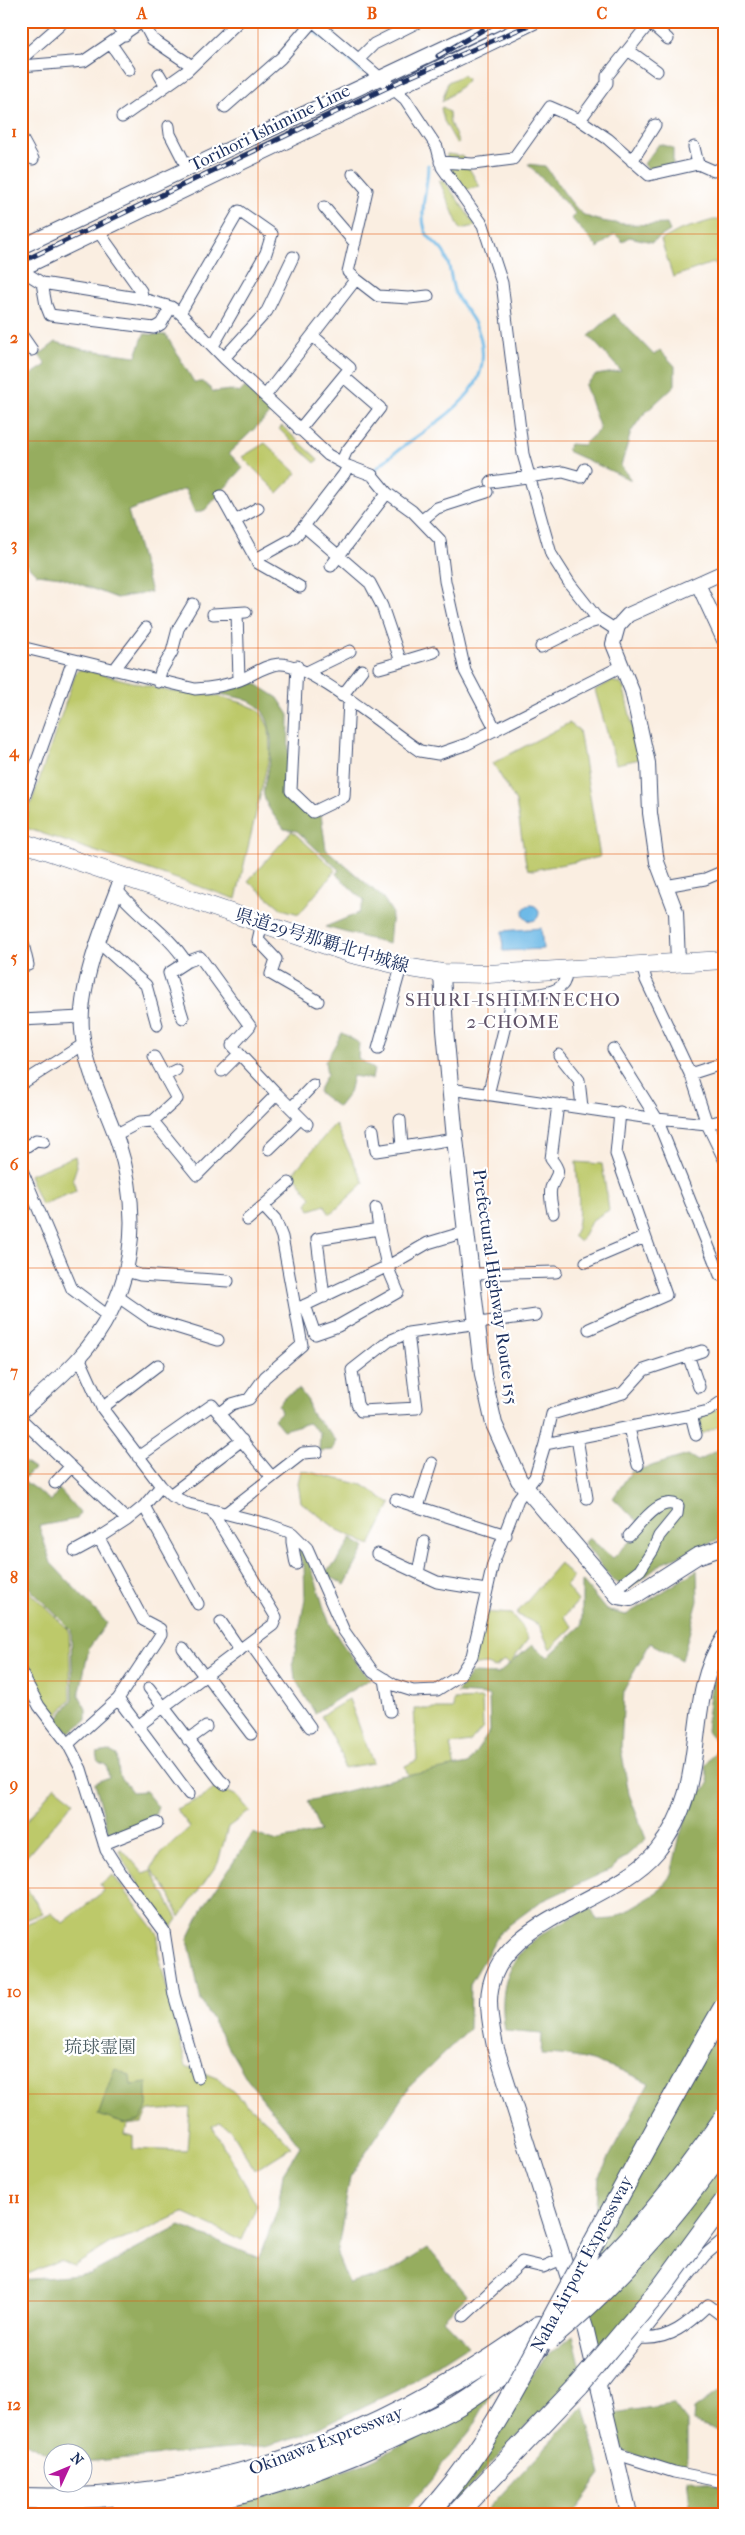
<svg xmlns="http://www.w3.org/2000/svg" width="745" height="2535" viewBox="0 0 745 2535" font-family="'IM FELL French Canon','Noto Serif JP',serif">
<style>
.green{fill:#bdc96a;stroke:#6c7c64;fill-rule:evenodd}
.forest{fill:#96ad5e;stroke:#586e5e}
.water{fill:#6ebae7;stroke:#4474a2}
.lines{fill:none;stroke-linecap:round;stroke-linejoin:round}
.stream{stroke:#6ebae7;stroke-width:3}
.minor-casing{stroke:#3c4c72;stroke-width:13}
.tertiary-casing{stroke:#3c4c72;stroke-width:16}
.secondary-casing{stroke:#3c4c72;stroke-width:18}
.primary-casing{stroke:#3c4c72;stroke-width:19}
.motorway-casing{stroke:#3c4c72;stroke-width:22}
.minor{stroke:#fff;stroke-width:11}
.tertiary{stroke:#fff;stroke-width:14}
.secondary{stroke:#fff;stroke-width:16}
.primary{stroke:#fff;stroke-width:18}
.motorway{stroke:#fff;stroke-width:20}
.rail-casing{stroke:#1b2f5e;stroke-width:5}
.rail{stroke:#fff;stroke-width:3;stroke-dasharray:9;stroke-linecap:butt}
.motorway-bridge-casing{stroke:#3c4c72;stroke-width:22;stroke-linecap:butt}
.motorway-bridge{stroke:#fff;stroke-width:20}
.grid{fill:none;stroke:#e8590c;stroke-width:1;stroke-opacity:0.55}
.labels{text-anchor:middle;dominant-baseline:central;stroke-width:4.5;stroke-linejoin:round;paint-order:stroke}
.street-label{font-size:18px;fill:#1b2f5e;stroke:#fff}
.park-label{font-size:18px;fill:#4c5d62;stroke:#fff}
.neighbourhood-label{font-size:19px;letter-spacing:1px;fill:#61546a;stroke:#fff}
.neatline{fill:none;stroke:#e8590c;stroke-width:2}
.grid-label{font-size:16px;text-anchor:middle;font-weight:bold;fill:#e8590c}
</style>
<rect width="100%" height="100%" fill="#fff"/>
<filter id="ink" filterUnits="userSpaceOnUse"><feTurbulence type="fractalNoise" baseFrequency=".02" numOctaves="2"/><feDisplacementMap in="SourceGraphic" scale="10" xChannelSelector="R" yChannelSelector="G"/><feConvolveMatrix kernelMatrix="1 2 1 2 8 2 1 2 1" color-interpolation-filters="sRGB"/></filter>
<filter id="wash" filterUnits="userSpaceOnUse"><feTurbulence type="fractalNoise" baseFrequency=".0096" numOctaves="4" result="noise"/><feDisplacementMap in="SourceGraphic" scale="20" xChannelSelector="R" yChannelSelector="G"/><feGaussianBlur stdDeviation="1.12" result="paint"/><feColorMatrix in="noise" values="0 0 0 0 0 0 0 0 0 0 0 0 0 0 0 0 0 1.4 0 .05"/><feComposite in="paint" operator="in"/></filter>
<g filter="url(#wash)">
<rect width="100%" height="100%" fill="#faeee1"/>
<!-- green -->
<path class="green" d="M463,75l4,4 -1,3 -24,20 6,-20z
M443,107l6,5 1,11 9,20 -2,1 -13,-23 -3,-13z
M447,154l15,2 18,31 -16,3 -17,-22z
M439,180l7,3 30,43 -16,3z
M713,220h11v68l-9,-26 -42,15 -12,-37 19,-10z
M282,426l36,33 -3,4 -36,-34z
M265,443l32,30 -19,20 -36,-36z
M81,669l87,22 44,4 28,7 17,7 5,5 7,14 1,25 -34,146 -213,-72 53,-155z
M612,681l9,3 3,5 16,70 -24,5 -21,-74z
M569,723l10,7 21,127 -67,13 -5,-1 -2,-5 -10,-62 -23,-39z
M292,831l44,39 -37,44 -17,-5 -34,-28z
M335,1124l29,59 -34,32 -5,-10 -15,5 -3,-6 4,-6 -18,-25z
M75,1156l2,10 -4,12 3,13 -35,14 -12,-30z
M576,1162l26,2 7,46 -17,10 -12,22 -7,-6c10,-14 4,-56 3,-74z
M724,1407v17l-23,10 -5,-13 2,-4z
M301,1470l62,15 28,19 -21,41 -32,-15 -37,-28 -3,-19z
M560,1563l13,15 -7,8 12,15 -14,16 9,10 -23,22 -11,-24 -23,-11z
M21,1583l48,47 2,69 -19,23 -31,-53z
M485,1612l26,2 9,10 8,15 -18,25 -6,-3 -9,7 -10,-4 -15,2z
M349,1699l24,64 -30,5 -1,-13 -21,-39z
M482,1699l1,29 -13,14 -20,3 5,23 -42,21 -8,-23 12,-6 -3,-51h39l1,-9z
M55,1786l19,15 -53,62v-35z
M217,1787l20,9 13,15 -22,16 -10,36 -38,54 -14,-29 -15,-19 7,-12 32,-30 -14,-18 25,-11z
M122,1849l21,24 8,-3 27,49 -7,10 -35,-42 2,-5 -14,-20 -4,-12z
M113,1875l45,59v18l28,114 33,13 57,51 16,17 -37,23 -25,-40 -10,-8 -8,4 45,79 -15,35 -59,-27 -50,23 -22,7 -37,23 -14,-6 -32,14 -7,-8v-340l30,-13 12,10 41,-32 -4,-7zM190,2108l-3,43 -54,-2v-13l-8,-2 2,-9 15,-2 5,-12z
M21,1880l22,33 -22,9z"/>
<!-- forest -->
<path class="forest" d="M659,144l14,4v18l-23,5 -6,-7z
M528,164l17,2c11,14 22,33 35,46 16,14 66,13 87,12l3,7 -18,11 -23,-5 -6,5 -8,-8 -17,14 -26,-29 3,-6z
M614,314l40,41 6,-5 15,16v19l-33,31 -11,16 -10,34 10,14 -64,-29 3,-7 13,1 17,-16 -15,-44 11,-10 25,-4 -32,-35z
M144,334l22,1 28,47h9l11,10 16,-2 9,3 6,-6 27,25 -43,41 14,15 -38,42 -10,3 -10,-24 -57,22 23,81 -34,6 -56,-21 -25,-3 -15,-15v-132l10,-6 -10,-21v-19l25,-16 -7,-10 17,-13 25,7 55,7z
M253,682l25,16 11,17 -1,81 17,18 16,1 5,34 57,49 9,14 -3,32 -64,-17 34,-14 5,-12 -28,-27 3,-4 -42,-39 -13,-2c-7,-10 -17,-20 -20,-33 -2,-7 3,-19 4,-26 5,-22 7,-58 -19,-69 -9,-4 -20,-5 -30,-7z
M342,1033l17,10 -1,15 16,11 -2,10 -19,-3 -4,17 -11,14 -20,-15 9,-18 -2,-12z
M299,1389l9,12 2,11 26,28 -3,10 -14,1 1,-18 -12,-10 -25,7 -9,-11 7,-7 -3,-7 7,-8z
M724,1446v91l-60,25 -35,27 -17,-9 -28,-37 5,-5 24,20 31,-31 -31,-29 18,-26 57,-17 10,6z
M21,1460l13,9 -11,11 28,21 8,-12 21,24 -3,6 -38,7 12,37 56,60 -18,25 -10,48 7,13v11l-16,13 -13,-13 16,-21 -2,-69 -50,-50z
M351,1539l14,8 -20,38 -21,-12 11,-9z
M300,1549c15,19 18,43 26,65 9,24 28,46 44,65l-55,34 -20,-34 -2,-17 12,-63 -1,-33 -7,-15z
M697,1570l1,31 -16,59 -32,-17 -26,47 -3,58 8,46 17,45 -35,30 -71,33 -39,29 -31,53 -1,45 -60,58 -59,90 -13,78 12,29 38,-10 41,-26 39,47 -24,24 25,26 -70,45 -95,45 -38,11 -182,16 -1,-10h-30v5l-31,-17v-160l69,-6 90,-48 79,32 19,-50 5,-35 17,-27 -53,-67 -46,-78 -13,-62 16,-33 49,-73 21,8 46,-9 -12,-31 93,-24 67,-13 22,-33 -1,-36 -32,-2 14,-20 27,1 34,-29 16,12 34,-32v-44l24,29 20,5z
M724,1654v561l-110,140 -18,-8 -7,-29 10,-142 50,-93c-33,-17 -71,-29 -108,-29l1,-20 -37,-3c-12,-74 27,-95 86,-123l6,12 16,-1 44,-26 14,-18 9,-40 13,-36 16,-15 -4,-18 10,-14 2,-9 -11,-12c3,-26 3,-54 18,-77z
M109,1751l8,4 2,19 13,18 13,-1 13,16 -3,8 -45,23 -15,-55 14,-6 -3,-12 -7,-3 -2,-9z
M115,2068l15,8 1,9 16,-2v24l-7,14 -15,3 -27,-9z
M573,2335l8,33 -116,124 -23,17 99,-148z
M724,2387v45l-31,-10 1,-13z
M493,2391l-23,40 -60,74 -11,9h-196l156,-48 82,-40z
M673,2404l14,18v44h-20l-44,-15 -9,-38z
M584,2406l17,69 -29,39h-89z
M687,2478l34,9 3,27h-33z"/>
<!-- water -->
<path class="water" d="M523 913a8 8 0 1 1 16 0a8 8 0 1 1-16 0Z
M541,928l2,21 -40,2 -1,-20z"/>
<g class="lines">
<!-- stream -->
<path class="stream" d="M299,21l34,24 29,27
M374,471c27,-29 78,-51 99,-84 13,-18 12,-46 1,-65 -6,-11 -16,-20 -20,-32 -4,-13 -3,-25 -10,-37 -5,-9 -16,-13 -19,-23 -6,-21 3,-43 3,-65"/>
</g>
</g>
<g filter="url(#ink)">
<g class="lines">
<defs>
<path id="minor" d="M113,21l12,14
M313,21l92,78 32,48 5,20 41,58 19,58 21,171 28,100 19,30 26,33 20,13
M143,22l9,17 40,27
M650,23l18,16
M111,44l18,26
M628,50l29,21
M21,59l39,-34
M359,59l15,-15 46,-23
M21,66l63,-5 59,-40
M159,74l7,12
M225,107l56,-49 32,-37
M122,117l65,-46 52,-50
M580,120l27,-37v-7l44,-55
M169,126l1,8 18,35
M21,137l12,22
M694,147l4,17
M632,161l23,-36
M440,162l33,2 40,-5 37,-52 30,13 28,19 41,36 49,-11 16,7 10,-4
M353,174l14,16 -19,82 8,7
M324,207l31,36
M98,231l43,60 2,8 28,8 9,6 44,45 104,97 20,11 24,9 15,18 25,18 28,29 5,41 20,90 31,59
M21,270l21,13 101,16
M42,283l4,22 4,10 104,13 7,-4 10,-17
M180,313l59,-102 33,23 -6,19 -53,93
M23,337l9,13
M224,358l43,-47 26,-54
M265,396l91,-117 22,17 31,2 19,-2
M299,430l51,-62 -37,-32
M342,461l4,-9 34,-44 -36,-31
M348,466l-4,8 -40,52 66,57 12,23 19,56 33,-10
M491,482l72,-10 18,5 4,-8
M221,496l37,67 42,24
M422,520l15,-12 50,-16
M235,521l23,-13
M256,559l38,-21 10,-12
M331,566l56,-73
M237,613l2,67
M213,614l33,-2
M21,647l174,42c16,-1 30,-3 45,-9 12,-5 25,-15 39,-16 28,-3 113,69 141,87l18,3 29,-10 155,-78
M541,647l48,-24 11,-3
M297,666l-6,125 22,21 31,-15 5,-96
M379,668l22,-6
M114,670l32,-42
M307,672l43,-21
M158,682l3,-11 11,-19 6,-23 15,-25
M342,696l20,-26
M21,806l52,-146
M665,886l40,-7 19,-8
M262,923l-4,17 18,19 -5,15 47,27
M21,935l7,30
M99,943l47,42 11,40
M642,965l4,15 46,98 15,46 17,35
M183,1018l-14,-45 17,-11
M21,1020l60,-3
M378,1049l23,-82
M613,1049l44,70 63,156
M559,1055l20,25 3,27
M222,1071l17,-17
M690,1074l34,-11
M164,1076l12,-6
M21,1084l63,-40
M450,1089l207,30 50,5 17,-4
M277,1094l30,30
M488,1095l24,-98c12,-1 48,-3 52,-15 2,-3 1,-9 0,-12
M291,1108l22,-23
M400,1120l2,27
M153,1121l24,-22 -23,-42
M373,1130l3,21 79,-12
M115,1135l25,-13 13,-1 44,54 80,-81 -45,-48 18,-20 -50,-69 -14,5c-17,-28 -48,-46 -69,-72
M269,1149l32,-31
M21,1150l15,-10 8,1
M21,1168l51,121 36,27
M376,1208l3,21
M553,1213c-1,-7 -4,-18 -2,-25 5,-15 12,-14 0,-29l7,-55
M247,1220l16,-14
M586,1262l59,-25
M126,1271l14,4 88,6
M473,1274l83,-2
M117,1296l33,23 68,21
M305,1305l10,29 23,-8 60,-34 -11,-26 -8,-37 -62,10 7,58
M299,1308l91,-43 38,-22 40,-12
M589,1329l77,-34 -50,-141 4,-42
M408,1333l-19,8 -37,29 5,34 4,7 56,-3 -9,-75 128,-18
M688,1355l11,32
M79,1357l23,51 59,78 9,9 19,9 78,20 25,9 15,15 37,83 29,41 21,13 19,6 24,-1 22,-14 13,-20 21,-92 25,-65 17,-22 10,-33 146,-29 17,-4 16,-11
M102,1408l56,-43
M219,1414l13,-10 17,-5 16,-22 37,-32 -20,-108 -7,-18 -12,-13 26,-23
M691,1415l5,20
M21,1419l106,101 17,-14 17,-20
M629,1428l9,37
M577,1438l10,60
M545,1444l7,-30 71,-21 21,-23 58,-19
M138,1457l74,-52 59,71
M55,1483l16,-17
M170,1495l72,-55
M396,1500l110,35
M144,1506l54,98
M418,1507l14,-44
M226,1513l77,-60 14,-1
M127,1520l-28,18 44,82 17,9 1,5 -43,65 71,95
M292,1533v9l4,22
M75,1551l24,-13
M377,1554l60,28 49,8
M418,1573l6,-31
M612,1592l28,-22 13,-20 6,-14 18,-22 1,-8c-18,-11 -37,18 -49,30
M221,1622l19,28
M250,1643l60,84
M183,1648l22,29
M21,1672l18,34 29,38 13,25 25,81 14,22 44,59 10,64 24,82
M206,1675l45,59
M385,1679l5,32
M149,1688l71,92 5,4
M138,1726l135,-101 3,-8 -64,-106
M188,1740l18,-13
M68,1744l50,-45
M104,1844l53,-21
M464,2316l58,-54 21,5 19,-8
M641,2338c28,3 48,-15 67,-33l16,12
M599,2388l106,-133 19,-16
M614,2453l60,19 50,10"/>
<path id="tertiary" d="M21,247l480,-226
M21,269l515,-248
M698,584l26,56
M678,962l-2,-50 -19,-50 -7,-49 -2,-50 -16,-72 -19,-47 5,-18 10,-11 96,-43
M21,1412c20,-18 41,-35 58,-54 56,-63 64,-139 39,-216 -13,-37 -33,-73 -36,-112 -4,-45 24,-111 40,-153"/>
<path id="secondary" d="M442,973l3,57 10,109 28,236 11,49 25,56 99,116 13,2 66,-42 27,-9
M629,2514l-43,-183 -91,-285c-3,-14 -6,-29 -6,-45 1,-82 122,-95 168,-150 56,-68 24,-147 67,-213"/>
<path id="primary" d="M21,842l331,112 59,14 31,5 46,1 236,-14"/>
<path id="motorway" d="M21,2498c195,7 362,-60 518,-172
M119,2514c96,-9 181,-34 268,-74 23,-11 47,-21 68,-33 30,-18 56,-39 84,-60
M428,2514l12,-14
M456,2514l123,-129"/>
</defs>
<!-- minor casing -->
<use href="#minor" class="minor-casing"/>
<!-- tertiary casing -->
<use href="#tertiary" class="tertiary-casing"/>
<!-- secondary casing -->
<use href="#secondary" class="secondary-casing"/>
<!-- primary casing -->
<use href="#primary" class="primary-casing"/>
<!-- motorway casing -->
<use href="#motorway" class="motorway-casing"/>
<!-- minor -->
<use href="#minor" class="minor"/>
<!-- tertiary -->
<use href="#tertiary" class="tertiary"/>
<!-- secondary -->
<use href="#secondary" class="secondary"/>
<!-- primary -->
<use href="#primary" class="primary"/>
<!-- motorway -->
<use href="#motorway" class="motorway"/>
<defs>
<path id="rail" d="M438,56l60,-35
M21,262l382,-182 135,-59"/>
</defs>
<!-- rail casing -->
<use href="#rail" class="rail-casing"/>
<!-- rail -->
<use href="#rail" class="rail"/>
<defs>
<path id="motorway-bridge" d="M570,2298c59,-53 109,-114 154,-180
M550,2339c67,-56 124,-120 174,-192
M579,2385l82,-97 63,-86
M440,2500c50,-58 83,-127 119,-194 55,-100 108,-200 165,-299"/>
</defs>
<!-- motorway-bridge casing -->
<use href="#motorway-bridge" class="motorway-bridge-casing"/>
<!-- motorway-bridge -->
<use href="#motorway-bridge" class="motorway-bridge"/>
</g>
</g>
<!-- grid -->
<path class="grid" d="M258,21v2493M488,21v2493M21,234h703M21,441h703M21,648h703M21,854h703M21,1061h703M21,1268h703M21,1474h703M21,1681h703M21,1888h703M21,2094h703M21,2301h703"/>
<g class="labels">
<!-- street labels -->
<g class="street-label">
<text transform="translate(270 128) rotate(-26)">Torihori Ishimine Line</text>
<text transform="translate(322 941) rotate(17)">県道29号那覇北中城線</text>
<text transform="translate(495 1287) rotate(82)">Prefectural Highway Route 155</text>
<text transform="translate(582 2264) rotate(-62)">Naha Airport Expressway</text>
<text transform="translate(326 2441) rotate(-21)">Okinawa Expressway</text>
</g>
<!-- park labels -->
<g class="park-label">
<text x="100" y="2047">琉球霊園</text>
</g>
<!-- neighbourhood labels -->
<g class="neighbourhood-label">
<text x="513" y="1000">SHURI-ISHIMINECHO<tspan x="513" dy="22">2-CHOME</tspan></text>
</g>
</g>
<!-- margin -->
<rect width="745" height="2535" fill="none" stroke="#fff" stroke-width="55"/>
<!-- north arrow -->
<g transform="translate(68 2468) rotate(46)"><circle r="24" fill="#ffffff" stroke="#a4acbf"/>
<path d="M0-4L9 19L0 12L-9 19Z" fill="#b5179e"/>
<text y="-8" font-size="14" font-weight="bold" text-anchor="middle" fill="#1b2f5e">N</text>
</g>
<rect x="28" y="28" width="690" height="2480" class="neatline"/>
<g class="grid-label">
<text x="142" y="19">A</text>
<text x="372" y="19">B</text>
<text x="602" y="19">C</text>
<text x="14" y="137">1</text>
<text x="14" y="343">2</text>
<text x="14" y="550">3</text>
<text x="14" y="757">4</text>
<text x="14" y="963">5</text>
<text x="14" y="1170">6</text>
<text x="14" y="1377">7</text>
<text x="14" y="1583">8</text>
<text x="14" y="1790">9</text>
<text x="14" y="1997">10</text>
<text x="14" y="2203">11</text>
<text x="14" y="2410">12</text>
</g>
</svg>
